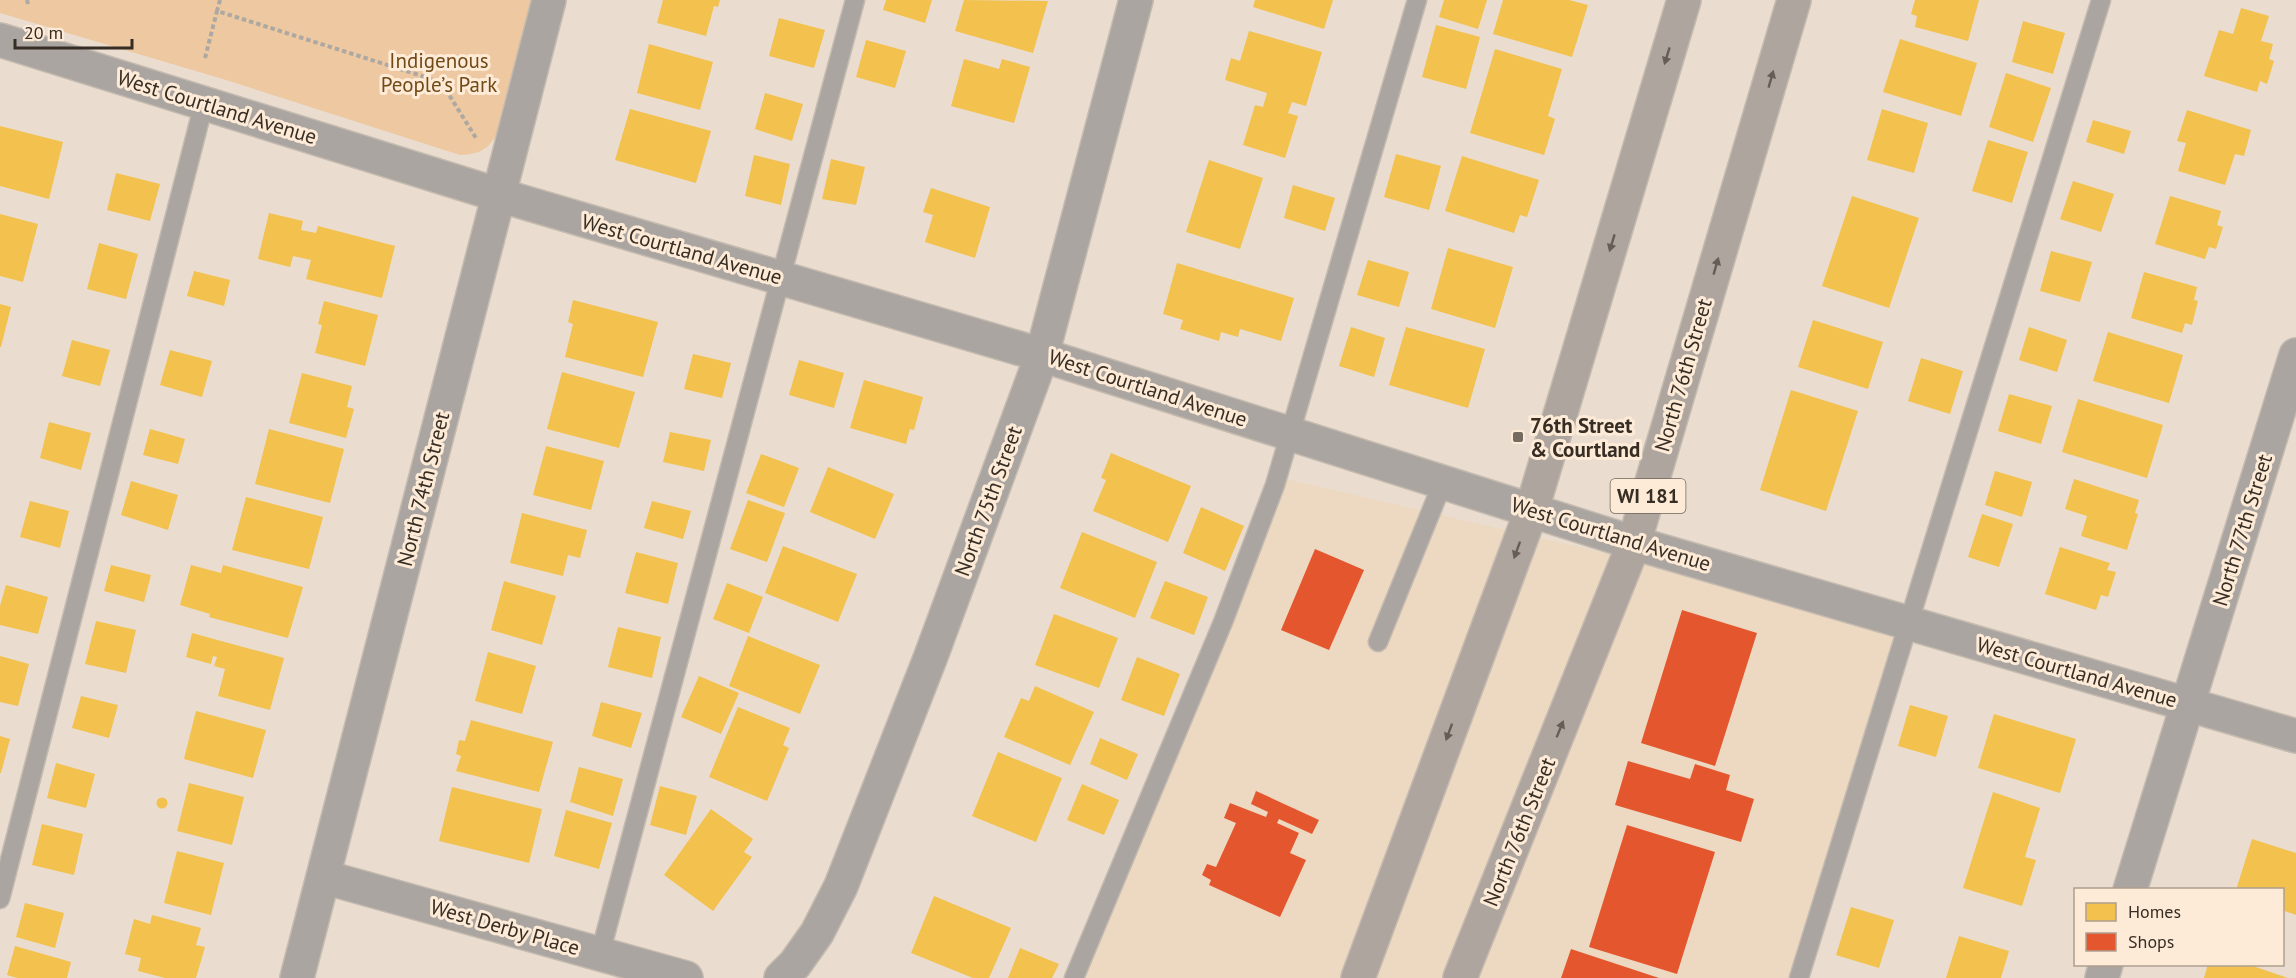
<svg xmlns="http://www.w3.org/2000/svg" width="2296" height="978" viewBox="0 0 2296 978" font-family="'PT Sans',sans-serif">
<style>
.built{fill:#edd8c1}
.green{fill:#edc8a0}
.homes{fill:#f2c14e}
.shops{fill:#e4572e}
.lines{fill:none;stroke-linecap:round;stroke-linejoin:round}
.service-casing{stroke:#c4baaf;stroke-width:21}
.minor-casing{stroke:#c4baaf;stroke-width:36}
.primary-casing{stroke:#c4baaf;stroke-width:36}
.path{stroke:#aea8a2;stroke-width:4;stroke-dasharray:4.5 3;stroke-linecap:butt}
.service{stroke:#aaa5a0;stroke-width:18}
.minor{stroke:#aaa5a0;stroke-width:33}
.primary{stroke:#aea69e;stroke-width:33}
.oneway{fill:#665d55}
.poi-dot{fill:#756b60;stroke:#feebd7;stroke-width:2}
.labels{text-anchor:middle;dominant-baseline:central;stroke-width:6;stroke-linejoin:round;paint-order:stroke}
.shield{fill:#feebd7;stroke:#72665a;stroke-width:1.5}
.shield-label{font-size:20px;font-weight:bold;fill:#362d24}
.park-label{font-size:21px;fill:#714a16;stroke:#feebd7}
.street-label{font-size:21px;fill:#362d24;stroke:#feebd7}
.poi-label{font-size:21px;font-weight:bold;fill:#362d24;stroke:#feebd7;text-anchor:start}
</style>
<rect width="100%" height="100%" fill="#eaddd0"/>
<!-- built -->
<path class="built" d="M1278,477l631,147 -110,354h-720z"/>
<!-- green -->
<path class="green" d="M0,0h533l-36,134c-10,16 -17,20 -37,21l-234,-75 -226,-67z"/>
<!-- homes -->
<path class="homes" d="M663,0h57l-2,7 -4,-1 -8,30 -49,-13z
M886,0h46l-7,23 -42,-13z
M964,0l84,1 -15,52 -78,-22z
M1255,0h78l-9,29 -71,-22z
M1444,0h43l-9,29 -39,-12z
M1503,0h66l19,5 -16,52 -79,-23z
M1915,0h64l-11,41 -53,-14 2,-11 -6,-2z
M2241,8l28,8 -8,25 12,3 -4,15 5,2 -7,23 -7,-3 -3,11 -53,-16 15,-46 14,4z
M779,18l46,12 -11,38 -45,-12z
M2023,21l42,12 -12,41 -41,-12z
M1436,25l44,12 -14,52 -44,-12z
M1249,31l73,21 -16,54 -14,-4 -4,11 10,3 -13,42 -42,-13 12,-40 8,2 4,-14 -42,-13 6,-22 9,3z
M1900,39l77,24 -16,53 -78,-24z
M866,40l40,11 -11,37 -39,-11z
M649,44l64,18 -13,48 -63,-17z
M1495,49l67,20 -14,47 7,3 -11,36 -74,-22z
M964,59l35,10 3,-10 28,8 -16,56 -63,-17z
M2006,73l45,15 -18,54 -44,-15z
M765,93l38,11 -11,37 -37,-12z
M630,109l81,22 -15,52 -81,-23z
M1882,109l46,14 -14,50 -47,-13z
M2187,110l64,20 -7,26 -9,-2 -10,31 -47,-14 8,-28 -9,-2z
M2093,120l38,11 -7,23 -38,-12z
M0,126l63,16 -14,57 -49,-13z
M1988,140l40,12 -16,51 -40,-12z
M1396,154l45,12 -12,44 -45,-13z
M754,155l36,9 -9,41 -36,-9z
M1462,156l77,24 -12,37 -7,-2 -6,18 -69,-22z
M831,159l34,8 -9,38 -34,-6z
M1209,160l54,18 -23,71 -54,-17z
M116,173l44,11 -10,37 -43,-11z
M2073,181l41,13 -13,38 -41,-13z
M1293,185l42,13 -10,33 -41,-13z
M931,188l59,19 -15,51 -50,-16 8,-27 -10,-3z
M1852,196l67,22 -30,90 -67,-22z
M2170,196l51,15 -4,14 6,2 -7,22 -7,-2 -4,12 -50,-15z
M269,213l34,8 -2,9 15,3 2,-7 77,20 -13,52 -76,-19 5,-19 -18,-4 -3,11 -32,-8z
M0,214l38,10 -15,58 -23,-6z
M99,243l39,11 -12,45 -39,-10z
M1448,248l65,19 -18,61 -64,-19z
M2051,251l41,11 -12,40 -40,-11z
M1368,260l41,12 -10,35 -42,-12z
M1177,263l117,35 -13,43 -41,-12 -2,8 -17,-5 -2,9 -39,-12 3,-9 -20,-6z
M194,271l36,9 -6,26 -37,-10z
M2144,272l53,15 -3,13 4,1 -6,24 -7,-2 -3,10 -51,-15z
M573,300l85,22 -15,55 -78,-20 8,-33 -5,-2z
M324,301l54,14 -13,51 -50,-13 7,-28 -4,-1z
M0,304l11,3 -10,40h-1z
M1813,320l70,22 -15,47 -70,-22z
M1351,327l34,11 -11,39 -35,-11z
M1406,327l79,22 -17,59 -79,-23z
M2029,327l38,13 -10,32 -38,-12z
M2108,332l75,23 -14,48 -76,-22z
M72,340l38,10 -10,36 -38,-10z
M170,350l42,11 -10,36 -42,-12z
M693,354l38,9 -9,35 -38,-9z
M1921,358l42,13 -13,43 -42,-13z
M799,360l45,13 -10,35 -45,-13z
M562,372l73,20 -16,56 -72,-19z
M302,373l50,13 -5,21 7,2 -8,29 -57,-15z
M864,380l59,17 -9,33 -4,-1 -4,15 -56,-16z
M1791,390l67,21 -32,100 -66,-21z
M2009,394l43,12 -11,38 -43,-13z
M2078,399l85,26 -16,53 -85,-26z
M49,422l42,11 -10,37 -41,-12z
M150,429l35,10 -7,25 -35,-9z
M269,429l75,20 -14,54 -75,-19z
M670,432l41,8 -7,31 -41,-9z
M546,446l58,15 -13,49 -58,-15z
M1111,453l80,33 -23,56 -75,-31 13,-31 -5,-2z
M761,454l38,14 -15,39 -38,-14z
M828,467l66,27 -19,45 -65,-27z
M1995,471l37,11 -10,35 -37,-12z
M2074,479l65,21 -4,13 3,1 -11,36 -46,-14 6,-20 -22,-7z
M131,481l47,14 -10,35 -47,-15z
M246,497l77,20 -14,52 -77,-19z
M748,500l37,13 -18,49 -37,-13z
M30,501l39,10 -9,37 -40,-11z
M652,501l39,10 -8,28 -39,-11z
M1201,507l43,19 -19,45 -42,-18z
M522,513l65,17 -7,28 -12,-3 -5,21 -53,-13z
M1982,514l31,10 -14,43 -31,-10z
M1082,532l75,30 -22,56 -75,-30z
M783,546l74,28 -19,48 -73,-29z
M2060,547l50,16 -3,7 9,2 -8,25 -7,-2 -5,15 -51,-16z
M636,552l42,11 -10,41 -43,-11z
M111,565l40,10 -7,27 -40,-11z
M191,565l30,8 2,-8 80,22 -15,51 -79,-21 1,-3 -30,-9z
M504,581l52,15 -14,49 -51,-15z
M1165,581l43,16 -14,38 -44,-17z
M727,583l36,14 -14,36 -36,-14z
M6,585l42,12 -10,37 -38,-9v-19z
M1054,614l64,24 -19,50 -64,-23z
M96,621l40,9 -10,43 -41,-9z
M618,627l43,10 -9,41 -44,-11z
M192,633l92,25 -14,52 -52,-14 7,-27 -11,-3 3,-9 -4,-1 -2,8 -25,-7z
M748,636l72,29 -20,49 -71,-28z
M488,652l48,14 -14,48 -47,-13z
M0,656l29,8 -11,42 -18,-4z
M1137,657l43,17 -16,42 -43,-16z
M699,676l40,17 -18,41 -40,-17z
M1035,686l59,26 -24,53 -66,-28 17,-39 8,3z
M81,696l37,9 -9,33 -37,-10z
M601,702l41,11 -11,35 -39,-12z
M1910,705l38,11 -12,41 -38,-11z
M738,707l52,21 -7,17 6,3 -22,53 -58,-24z
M196,711l70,19 -13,48 -69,-19z
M1994,714l82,25 -16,54 -82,-25z
M471,720l82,22 -14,50 -83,-21 5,-15 -5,-2 3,-14 6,1z
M0,736l10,3 -9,34h-1z
M1100,738l38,16 -11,26 -37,-16z
M998,752l64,26 -26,64 -64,-26z
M56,763l39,11 -9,34 -39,-10z
M579,767l44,12 -10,37 -43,-14z
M189,783l55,14 -12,48 -55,-14z
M1082,784l37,16 -15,35 -37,-15z
M660,786l37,10 -11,39 -36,-10z
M452,787l90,22 -13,54 -90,-22z
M1993,792l47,16 -15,49 11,3 -14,46 -59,-18z
M156.5 803a5.5 5.5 0 1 1 11 0a5.5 5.5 0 1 1-11 0Z
M711,809l42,30 -9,13 8,5 -39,54 -49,-36z
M566,810l46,13 -13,46 -45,-13z
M42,824l41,10 -9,41 -42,-10z
M2252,839l44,14v62l-14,-5v-20h-46z
M177,851l47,12 -13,52 -47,-12z
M934,896l77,32 -22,50h-16l-62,-25z
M25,903l39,10 -9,35 -39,-11z
M1851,907l43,13 -15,48 -43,-13z
M152,915l49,13 -5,17 9,2 -9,31h-31l-27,-7 3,-13 -16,-4 9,-35 16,5z
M1959,936l50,15 -8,27h-55z
M15,946l56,16 -4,16h-50l-10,-3z
M1020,948l39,16 -7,14h-44z
M2208,964h39l41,14h-84z"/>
<!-- shops -->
<path class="shops" d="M1315,549l49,21 -35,80 -48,-20z
M1682,610l75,23 -42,133 -74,-23z
M1628,761l62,18 5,-15 35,11 -4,15 28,9 -13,43 -126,-37z
M1256,791l63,29 -7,14 -33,-15 -2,4 22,10 -9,20 16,7 -26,57 -71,-32 2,-5 -9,-5 5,-11 9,3 20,-44 -12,-5 6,-15 36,14 2,-5 -17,-8z
M1627,825l88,27 -38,122 -88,-27z
M1571,949l88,29h-98z"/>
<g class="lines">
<defs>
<path id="service" d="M1378,642l65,-160
M0,899l204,-796
M600,954l255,-954
M1074,978l149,-356 52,-137 142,-485
M1799,978l302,-978"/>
<path id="minor" d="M0,40l499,155 543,160 592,188 662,193
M324,877l362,101
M2130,890l166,-535
M297,978l252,-978
M781,978l14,-14 22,-31 24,-47 90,-230 111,-301 94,-355
M2102,978l4,-14"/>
<path id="primary" d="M1358,978l174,-469 152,-509
M1460,978l174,-435 160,-543"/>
</defs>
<!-- service casing -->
<use href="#service" class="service-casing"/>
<!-- minor casing -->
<use href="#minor" class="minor-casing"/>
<!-- primary casing -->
<use href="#primary" class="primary-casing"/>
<!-- path -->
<path class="path" d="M27,0l1,4
M220,0l-3,11 224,71 35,56
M205,58l12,-47"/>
<!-- service -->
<use href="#service" class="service"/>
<!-- minor -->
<use href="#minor" class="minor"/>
<!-- primary -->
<use href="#primary" class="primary"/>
</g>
<!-- one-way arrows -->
<defs><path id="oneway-solid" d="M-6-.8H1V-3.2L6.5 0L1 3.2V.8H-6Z" transform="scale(1.5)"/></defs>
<g class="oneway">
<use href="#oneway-solid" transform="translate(1667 56) rotate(107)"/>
<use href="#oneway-solid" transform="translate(1771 79) rotate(-74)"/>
<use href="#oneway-solid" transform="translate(1612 243) rotate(107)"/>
<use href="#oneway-solid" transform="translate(1716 266) rotate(-74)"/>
<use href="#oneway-solid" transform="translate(1517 550) rotate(110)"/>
<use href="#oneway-solid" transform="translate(1560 729) rotate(-68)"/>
<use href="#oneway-solid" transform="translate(1449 732) rotate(110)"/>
</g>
<!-- markers -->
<rect class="poi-dot" x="1512" y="431" width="12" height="12" rx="3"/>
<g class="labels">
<!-- shield labels -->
<rect class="shield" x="1610.5" y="479" width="75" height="34" rx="4.5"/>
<g class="shield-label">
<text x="1648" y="496">WI 181</text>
</g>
<!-- park labels -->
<g class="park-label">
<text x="439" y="60">Indigenous<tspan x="439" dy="24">People’s Park</tspan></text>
</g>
<!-- street labels -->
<g class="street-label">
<text transform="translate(217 107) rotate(17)">West Courtland Avenue</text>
<text transform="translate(682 249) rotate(16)">West Courtland Avenue</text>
<text transform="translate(1683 375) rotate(-74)">North 76th Street</text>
<text transform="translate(1148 388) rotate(18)">West Courtland Avenue</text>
<text transform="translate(423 489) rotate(-76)">North 74th Street</text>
<text transform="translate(988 501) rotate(-70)">North 75th Street</text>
<text transform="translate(2242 530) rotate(-73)">North 77th Street</text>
<text transform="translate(1611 534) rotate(17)">West Courtland Avenue</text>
<text transform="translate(2077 672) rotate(16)">West Courtland Avenue</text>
<text transform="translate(1519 832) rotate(-68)">North 76th Street</text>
<text transform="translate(505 927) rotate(16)">West Derby Place</text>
</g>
<!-- poi labels -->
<g class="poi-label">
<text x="1530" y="425">76th Street<tspan x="1530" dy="24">&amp; Courtland</tspan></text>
</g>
</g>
<!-- legend -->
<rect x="2074" y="888" width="210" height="78" fill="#feebd7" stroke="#ae9f8f" stroke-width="1.5"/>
<rect x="2086" y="903" width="30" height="18" fill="#f2c14e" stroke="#ae9f8f" stroke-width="1.5"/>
<text x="2128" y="918" font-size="18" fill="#362d24">Homes</text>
<rect x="2086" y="933" width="30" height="18" fill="#e4572e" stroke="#ae9f8f" stroke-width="1.5"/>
<text x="2128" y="948" font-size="18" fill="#362d24">Shops</text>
<!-- scale -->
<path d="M15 39v9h117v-9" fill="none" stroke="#362d24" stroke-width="3"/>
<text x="24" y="39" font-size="18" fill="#362d24" stroke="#feebd7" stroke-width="4.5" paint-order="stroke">20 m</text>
</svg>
